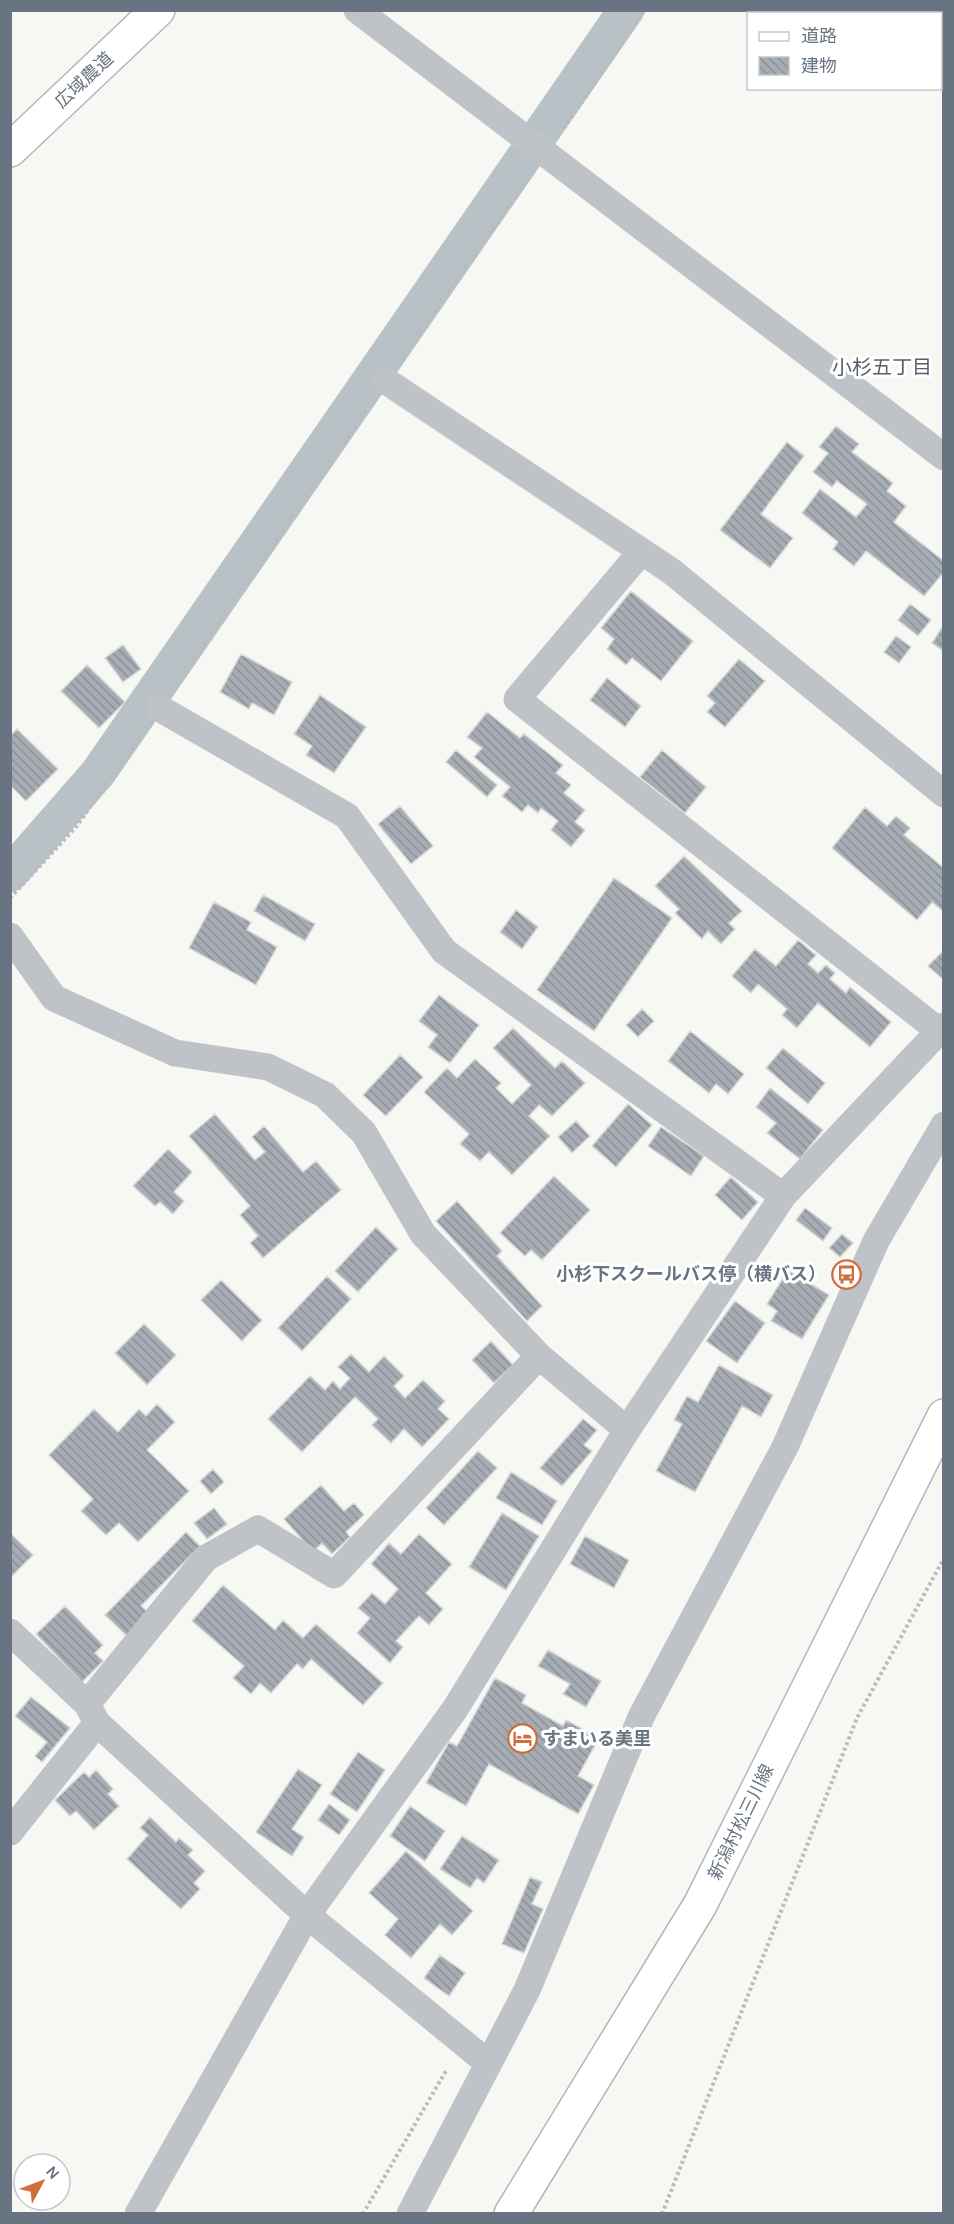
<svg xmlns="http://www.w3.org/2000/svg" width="954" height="2224" viewBox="0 0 954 2224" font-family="Karla,'Noto Sans JP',sans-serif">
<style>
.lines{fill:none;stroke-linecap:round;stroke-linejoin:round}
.canal{stroke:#b8c1c6;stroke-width:36}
.building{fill:url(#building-back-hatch);stroke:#d8d9d7;stroke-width:1.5}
.secondary-casing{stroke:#b4b7bc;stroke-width:36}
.primary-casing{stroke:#b2b6ba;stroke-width:36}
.path{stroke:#b9bbbe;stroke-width:4;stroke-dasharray:3 3;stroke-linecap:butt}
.street{stroke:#bfc2c6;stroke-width:27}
.secondary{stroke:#fff;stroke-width:33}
.primary{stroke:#fff;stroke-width:33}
.labels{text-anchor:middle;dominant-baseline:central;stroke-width:6;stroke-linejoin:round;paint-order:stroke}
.street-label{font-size:18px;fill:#697482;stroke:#fff}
.poi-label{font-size:18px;font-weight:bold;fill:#697482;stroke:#fff;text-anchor:end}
.neighbourhood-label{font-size:20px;fill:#565e68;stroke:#fff}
</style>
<defs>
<pattern id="building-back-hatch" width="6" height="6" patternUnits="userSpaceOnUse" patternTransform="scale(1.5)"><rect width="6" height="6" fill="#a6acb3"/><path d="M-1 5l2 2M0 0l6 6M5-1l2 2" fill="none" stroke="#8b9197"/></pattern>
</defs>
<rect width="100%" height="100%" fill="#f7f7f4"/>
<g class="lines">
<!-- canal -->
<path class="canal" d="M10,874l88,-101 528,-763"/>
</g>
<!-- building -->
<path class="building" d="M836,426l23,18 -7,8 41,31 -6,8 19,15 -12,16 50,39v11l-20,24 -58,-45 -12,15 -21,-17 5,-7 -36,-29 18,-24 36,28 11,-13 -30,-23 -5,6 -19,-15 15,-19 -9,-6z
M787,442l17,14 -43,58 32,24 -23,30 -50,-38z
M631,591l62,50 -32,40 -29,-23 -6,7 -19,-16 7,-10 -13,-11z
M910,604l21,16 -13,16 -20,-16z
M943,626l1,1v24l-12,-8z
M896,636l15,11 -12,16 -15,-11z
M123,645l18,24 -18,13 -18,-24z
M241,654l51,28 -18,33 -22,-12 -3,6 -29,-17z
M739,659l26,22 -40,46 -18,-15 8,-9 -8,-7z
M87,665l38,37 -26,26 -38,-37z
M607,678l34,28 -16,21 -35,-27z
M320,695l46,32 -32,46 -28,-18 6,-9 -18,-12z
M487,712l33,26 4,-4 39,31 -7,8 15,12 -7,8 21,17 -10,12 10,8 -14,17 -20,-17 7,-9 -17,-13 -3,5 -10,-8 -6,7 -20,-16 8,-9 -36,-30 8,-9 -15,-11z
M17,729l41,40 -32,32 -16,-16v-49z
M456,750l41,35 -10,12 -41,-35z
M662,750l44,37 -21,26 -45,-36z
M400,806l33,40 -22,18 -33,-40z
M865,807l22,19 9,-10 14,12 -6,7 40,33v44l-12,-10 -15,18 -85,-72z
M684,856l58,55 -13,12 6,6 -14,15 -13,-13 -6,8 -27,-26 4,-4 -24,-23z
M614,878l58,40 -78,113 -57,-41z
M263,895l52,29 -10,17 -51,-30z
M214,902l37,20 -4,8 30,17 -21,38 -67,-37z
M516,910l22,17 -16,22 -22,-17z
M798,940l18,15 -8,9 10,9 8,-8 9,8 -5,6 16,14 4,-6 41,35 -21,25 -52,-44 -21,25 -15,-13 5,-6 -29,-25 -7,9 -19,-17 23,-27 21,17z
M944,950v30l-16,-14z
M439,995l40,30 -29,38 -22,-16 9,-12 -18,-14z
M642,1009l12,12 -16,16 -12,-12z
M513,1028l42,40 7,-7 23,22 -33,33 -13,-11 -10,11 21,20 -38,39 -23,-23 -9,9 -20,-17 9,-10 -45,-42 23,-24 10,10 18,-19 26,24 -5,5 16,16 19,-19 -38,-37z
M690,1031l54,43 -16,20 -12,-10 -7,9 -41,-32z
M783,1048l42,35 -17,21 -42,-36z
M400,1055l23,22 -37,39 -23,-21z
M770,1088l53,42 -23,29 -33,-26 9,-10 -20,-16z
M628,1104l24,21 -36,42 -24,-21z
M215,1114l40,46 10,-8 -13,-15 12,-11 39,46 13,-11 25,29 -78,68 -13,-15 8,-7 -18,-21 10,-9 -61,-70z
M576,1121l14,15 -18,17 -14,-16z
M661,1127l43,29 -13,20 -43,-30z
M168,1149l24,23 -18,20 10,9 -11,13 -13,-12 -5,4 -22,-20z
M554,1176l36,34 -48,50 -11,-10 -6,6 -25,-23z
M731,1177l27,25 -16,18 -27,-25z
M457,1201l45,50 -5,5 45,50 -15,15 -91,-100z
M805,1208l27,20 -9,13 -27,-21z
M376,1227l22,22 -40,43 -23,-21z
M842,1234l11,9 -13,14 -11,-9z
M788,1270l41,25 -27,44 -31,-18 6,-10 -10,-7z
M327,1276l24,23 -49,52 -24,-23z
M221,1280l41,40 -20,21 -41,-41z
M735,1301l30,22 -28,40 -31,-22z
M144,1324l32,31 -29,30 -32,-32z
M491,1341l22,24 -19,18 -22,-23z
M351,1354l18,18 15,-16 20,20 -10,10 11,12 18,-18 22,21 -7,8 11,10 -27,28 -18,-18 -13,14 -19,-18 6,-6 -23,-22 -53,55 -34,-33 42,-43 15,14 8,-9 7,8 10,-11 -12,-11z
M719,1365l54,30 -12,22 -19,-11 -47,86 -39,-21 26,-47 -8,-4 13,-24 11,6z
M157,1404l18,18 -28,28 42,41 -51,51 -19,-19 -13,12 -25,-24 12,-12 -44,-44 45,-46 24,23 21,-23 7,7z
M583,1419l14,11 -13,15 8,6 -30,35 -22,-18z
M478,1451l19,17 -53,57 -18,-17z
M213,1469l11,13 -13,12 -11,-13z
M511,1472l46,29 -15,24 -46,-27z
M321,1485l23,26 10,-8 10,12 -18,17 4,5 -18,17 -10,-11 -9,9 -29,-33z
M214,1508l13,16 -20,15 -13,-16z
M502,1513l37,23 -33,54 -37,-23z
M186,1532l14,14 -59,60 8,7 -22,23 -22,-21z
M10,1533l23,22 -21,21 -2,-2z
M419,1534l33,30 -26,29 17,16 -14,16 -10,-9 -23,25 7,6 -13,16 -33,-30 13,-15 -12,-10 14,-15 13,11 13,-15 -27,-25 18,-21 12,11z
M585,1536l44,24 -15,28 -44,-24z
M223,1585l52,45 8,-10 20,18 13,-14 67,59 -20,22 -52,-46 -8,10 -6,-5 -26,29 -11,-10 -9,11 -18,-16 11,-12 -52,-45z
M65,1606l38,39 -8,8 8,8 -21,21 -46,-48z
M548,1650l53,31 -15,26 -23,-13 7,-10 -32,-18z
M495,1678l31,17 -4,8 41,23 3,-6 33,18 -21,38 16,9 -16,29 -89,-50 -23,42 -40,-23 23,-41 8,4z
M31,1697l39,31 -28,34 -7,-6 12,-14 -32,-26z
M358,1752l27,18 -28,42 -27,-18z
M298,1769l24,16 -30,44 12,8 -12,19 -36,-24z
M96,1770l17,19 -5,5 11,12 -25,24 -18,-19 -6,5 -15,-16 29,-28 5,5z
M329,1804l21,16 -11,15 -21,-15z
M410,1806l35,25 -20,30 -35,-25z
M150,1817l26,25 3,-4 14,12 -5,5 17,16 -11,12 6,6 -19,20 -54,-50 21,-24 -8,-7z
M462,1836l37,24 -15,23 -7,-5 -7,10 -30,-19z
M406,1851l67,60 -21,24 -12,-11 -29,34 -26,-23 13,-16 -29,-26z
M530,1877l12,5 -10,22 11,5 -19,44 -22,-9z
M440,1955l25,18 -16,23 -25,-18z"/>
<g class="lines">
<defs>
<path id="secondary" d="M10,150l148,-140"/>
<path id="primary" d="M511,2214l189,-309 244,-489"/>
</defs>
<!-- secondary casing -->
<use href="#secondary" class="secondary-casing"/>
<!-- primary casing -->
<use href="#primary" class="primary-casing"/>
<!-- path -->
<path class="path" d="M564,128l81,-118
M403,356l125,-178
M176,684l192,-277
M10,898l66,-71 67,-95
M363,2214l84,-145
M662,2214l195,-496 87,-160"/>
<!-- street -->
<path class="street" d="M357,10l587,447
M386,381l285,190 273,223
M641,552l-124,147 422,332
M159,708l188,108 97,135 339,245
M10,936l44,62 121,55 93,14 57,28 39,38 59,101 116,122 88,74
M10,1632l77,72 10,19 210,192 181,148
M87,1704l119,-146 52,-29 76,46 205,-219
M10,1832l87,-109
M138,2214l169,-299 148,-206 172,-279 156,-234 161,-170
M410,2214l117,-224 115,-275 143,-268 91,-206 68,-116"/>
<!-- secondary -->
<use href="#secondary" class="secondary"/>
<!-- primary -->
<use href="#primary" class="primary"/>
</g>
<!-- icons -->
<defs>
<symbol id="bus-ring" viewBox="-11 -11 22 22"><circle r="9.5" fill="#fff" stroke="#d06d3c" stroke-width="1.5"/><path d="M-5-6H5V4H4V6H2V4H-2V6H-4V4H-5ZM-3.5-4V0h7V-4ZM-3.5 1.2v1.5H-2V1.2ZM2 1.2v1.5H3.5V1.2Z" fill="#d06d3c"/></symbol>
<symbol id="hotel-ring" viewBox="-11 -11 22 22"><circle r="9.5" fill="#fff" stroke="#d06d3c" stroke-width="1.5"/><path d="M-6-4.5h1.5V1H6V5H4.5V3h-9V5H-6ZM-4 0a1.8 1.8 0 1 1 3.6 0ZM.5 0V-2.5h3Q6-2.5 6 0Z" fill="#d06d3c"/></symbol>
</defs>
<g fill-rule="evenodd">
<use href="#bus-ring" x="830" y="1258" width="33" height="33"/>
<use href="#hotel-ring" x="506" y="1722" width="33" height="33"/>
</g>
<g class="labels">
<!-- street labels -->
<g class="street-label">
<text transform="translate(84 80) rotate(-43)">広域農道</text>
<text transform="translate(741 1822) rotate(-64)">新潟村松三川線</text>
</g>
<!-- poi labels -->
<g class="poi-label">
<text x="826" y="1274">小杉下スクールバス停（横バス）</text>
<text x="543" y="1739" text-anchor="start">すまいる美里</text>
</g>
<!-- neighbourhood labels -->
<g class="neighbourhood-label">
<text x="882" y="367">小杉五丁目</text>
</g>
</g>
<!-- border -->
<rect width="954" height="2224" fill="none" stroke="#697482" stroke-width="24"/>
<!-- legend -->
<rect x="747" y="12" width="195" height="78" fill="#ffffff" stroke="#c3c7cd" stroke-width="1.5"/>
<rect x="759" y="32" width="30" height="9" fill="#ffffff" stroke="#c3c7cd" stroke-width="1.5"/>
<text x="801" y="42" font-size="18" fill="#697482">道路</text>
<rect x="759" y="57" width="30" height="18" fill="url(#building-back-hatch)" stroke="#c3c7cd" stroke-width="1.5"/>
<text x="801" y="72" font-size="18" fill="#697482">建物</text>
<!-- north arrow -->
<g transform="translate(42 2182) rotate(49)"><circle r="28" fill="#ffffff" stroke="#c3c7cd" stroke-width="1.5"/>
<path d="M0-4.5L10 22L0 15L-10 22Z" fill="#d06d3c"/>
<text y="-9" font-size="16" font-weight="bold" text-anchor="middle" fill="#697482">N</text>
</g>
</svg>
